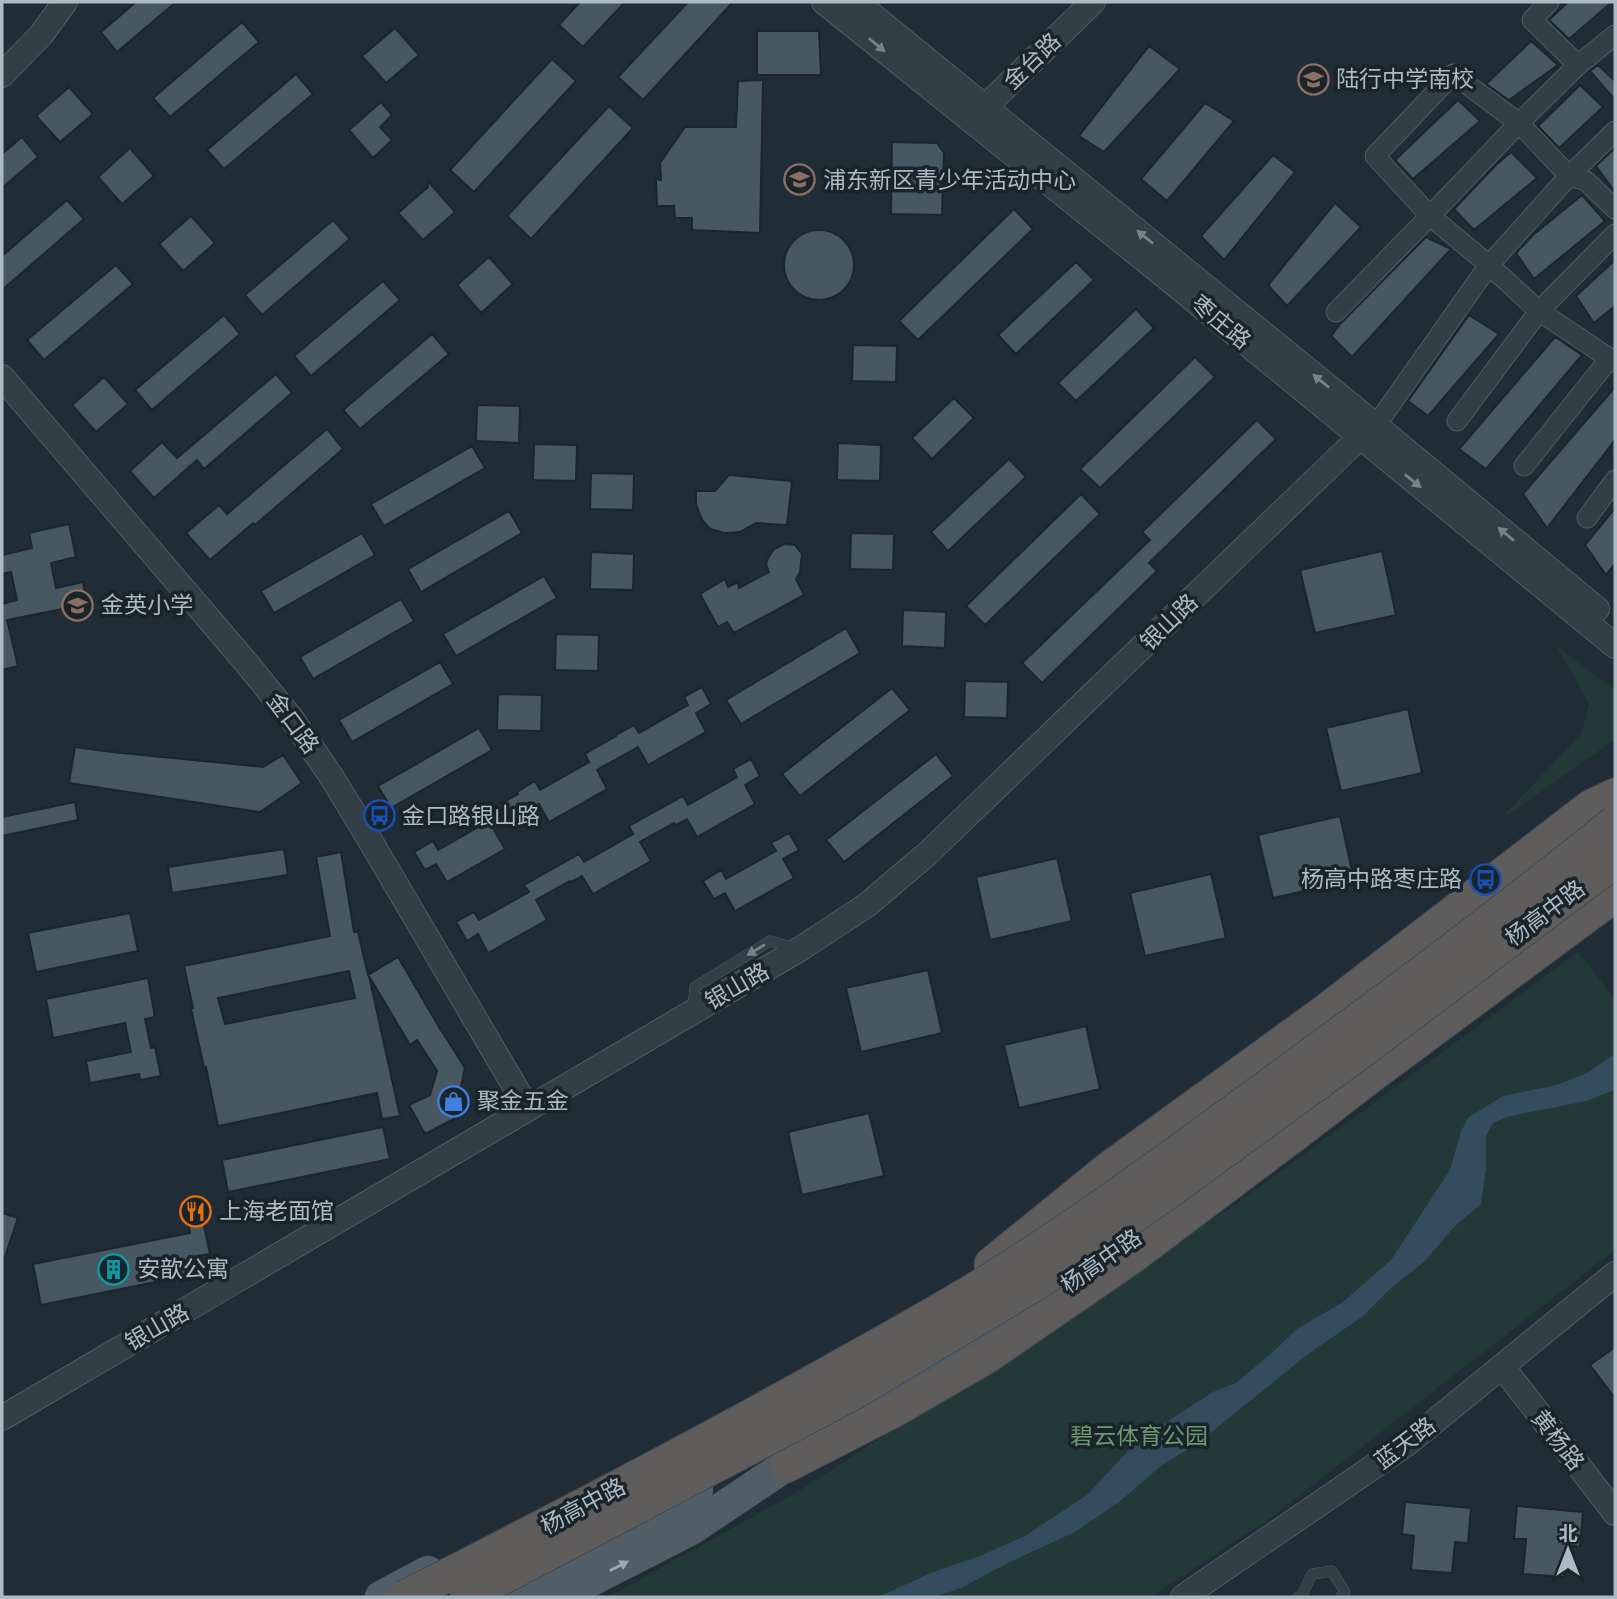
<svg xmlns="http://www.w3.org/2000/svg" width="1617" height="1599" viewBox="0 0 1617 1599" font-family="Cabin,'Noto Sans SC',sans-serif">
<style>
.green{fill:#223937}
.water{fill:#334c5e}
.building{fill:#485862;stroke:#1b262d;stroke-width:2;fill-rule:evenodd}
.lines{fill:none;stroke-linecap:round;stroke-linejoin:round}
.service-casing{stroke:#505d65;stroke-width:11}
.minor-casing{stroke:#505d65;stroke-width:21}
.tertiary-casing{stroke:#505d65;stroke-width:26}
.primary-casing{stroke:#3c4850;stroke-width:33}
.trunk-casing{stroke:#3e4a51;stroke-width:35}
.service{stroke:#333f47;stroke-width:10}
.minor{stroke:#333f47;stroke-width:19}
.tertiary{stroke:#333f47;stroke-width:24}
.primary{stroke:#515e67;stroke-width:32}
.trunk{stroke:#5f5d5c;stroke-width:33}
.trunk-bridge-casing{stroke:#3e4a51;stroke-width:35;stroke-linecap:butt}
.trunk-bridge{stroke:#5f5d5c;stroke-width:33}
.oneway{fill:#76838c}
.oneway2{fill:#9ba8b1}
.labels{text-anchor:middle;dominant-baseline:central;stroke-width:7;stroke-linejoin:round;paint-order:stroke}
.street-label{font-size:23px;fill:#adbac4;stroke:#19242b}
.poi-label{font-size:23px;fill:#adbac4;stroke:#19242b;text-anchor:start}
.park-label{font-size:23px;fill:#6d986f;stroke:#19242b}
</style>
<rect width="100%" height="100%" fill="#202d36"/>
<!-- green -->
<path class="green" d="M1556,645l59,45v46l-1,4 -106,75 -2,-2 75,-79 8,-30z
M1578,952l37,47v251l-343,267 -121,80h-543l191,-106 440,-289z"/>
<!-- water -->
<path class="water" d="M1615,1054v35l-3,2 -25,10 -77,15 -17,7 -7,13v33l-5,35 -27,23 -29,34 -35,28 -28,28 -54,37 -110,89 -36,22 -44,38 -43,29 -69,32 -45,24 -27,9h-56l55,-25 47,-16 45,-20 62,-41 55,-59 22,-12 49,-32 23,-9 38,-32 23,-22 46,-27 48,-42 59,-90 11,-39 8,-14 34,-21 53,-11 31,-12z"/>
<!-- building -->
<path class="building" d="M136,2h40l-59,50 -16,-20z
M580,2h45l-42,45 -24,-22z
M688,2h45l-90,98 -25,-23z
M1568,2h44l-43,37 -20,-19z
M242,22l17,20 -89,75 -17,-19z
M395,28l24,27 -33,28 -24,-27z
M757,31h62l2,44h-64z
M1531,41l27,24 -49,35 -23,-16z
M1149,46l31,23 -76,83 -25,-16z
M552,59l24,22 -102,111 -24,-22z
M1598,65l17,16v19l-25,-29z
M296,74l17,20 -89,75 -17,-19z
M763,80l-3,153 -68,-3v-12h-17l-1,-12h-17l-1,-27 5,1 -1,-17 25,-36h51l2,-46z
M1580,85l23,22 -44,41 -21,-22z
M69,87l24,27 -33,28 -24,-26z
M1458,100l22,21 -67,58 -18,-19z
M381,102l11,13 -12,12 12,13 -19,18 -24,-28z
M1205,103l29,18 -67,80 -26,-22z
M609,106l24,22 -102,111 -24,-23z
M22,137l16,20 -36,31v-34z
M892,142l45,1 7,10 -2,62 -51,-1z
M130,148l24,28 -32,28 -24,-27z
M1615,148v44l-19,-26z
M1511,152l26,26 -63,52 -20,-21 42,-44z
M1273,155l22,17 -71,88 -23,-24z
M428,181l27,31 -32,28 -25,-27 30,-26z
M1582,195l23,26 -71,58 -18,-26 17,-18z
M67,200l17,19 -82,71v-34z
M1335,203l26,24 -74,79 -19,-21z
M1014,209l19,20 -115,111 -19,-19z
M191,216l24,27 -32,28 -24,-27z
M333,220l17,19 -88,76 -17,-20z
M784 265a35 35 0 1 1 70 0a35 35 0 1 1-70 0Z
M1426,237l25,12 -99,108 -21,-21 10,-13z
M489,257l24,27 -32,29 -24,-28z
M1615,260v46l-21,17 -18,-27z
M1076,262l18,18 -78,74 -18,-19z
M116,265l17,19 -89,76 -17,-20z
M383,281l17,19 -89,76 -17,-20z
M1136,309l18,19 -78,73 -18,-18z
M224,315l16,19 -88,76 -17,-20z
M1469,315l30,19 -71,82 -20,-15z
M432,334l17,20 -89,75 -17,-19z
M1555,337l27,18 -96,114 -27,-20z
M853,345l44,1 -1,36 -44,-1z
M1195,357l20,20 -115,111 -20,-19z
M276,374l16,19 -88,76 -7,-9 -43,38 -24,-27 32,-29 15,16z
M104,377l24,27 -32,28 -24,-27z
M1615,387v53l-68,88 -24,-34z
M954,398l20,20 -42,41 -20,-21z
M477,405l43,1 -1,37 -43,-2z
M1257,420l19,19 -127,124 8,8 -115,112 -20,-20 128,-123 -8,-8z
M327,429l16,20 -88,76 -2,-2 -43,37 -24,-27 33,-28 8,9z
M838,443l43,2 -1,36 -43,-1z
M534,444l43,1 -1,36 -43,-1z
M472,446l13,22 -101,58 -13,-22z
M1009,459l17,18 -78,74 -17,-19z
M591,473l43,1 -1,36 -43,-1z
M729,475l63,6 -5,44 -31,-2 -16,9 -15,1 -15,-4 -8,-9 -6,-16v-13h19z
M1081,494l19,20 -115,111 -19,-19z
M1615,508v56l-9,11 -21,-30z
M509,511l13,22 -101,59 -13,-23z
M69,524l7,33 -25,6 5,25 27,-6 4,22 -80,16 11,46 -16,4v-66l15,-4 -6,-28 -9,2v-19l30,-7 -3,-15z
M362,533l13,22 -101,58 -13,-22z
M851,533l43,1 -1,36 -43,-1z
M784,544l11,1 7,9 -2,18 -4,7 8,16 -70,38 -7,-11 -9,5 -18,-33 25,-15 3,8 10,-5 1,6 30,-16 -3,-7 2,-7 6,-9z
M1382,551l14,64 -81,18 -15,-63z
M591,552l43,2 -1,36 -43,-1z
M544,576l13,22 -101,58 -13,-22z
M401,599l13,22 -101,58 -13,-22z
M903,610l43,2 -1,36 -43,-2z
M846,628l14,25 -119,71 -15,-24z
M556,634l43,1 -1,36 -43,-1z
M440,662l13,22 -101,58 -13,-22z
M965,681l43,1 -1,36 -43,-1z
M702,687l9,17 -15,9 10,19 -58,33 -10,-18 -41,23 10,19 -58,33 -10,-18 -29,16 -16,10 11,19 -58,33 -11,-18 -11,6 -11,-18 19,-11 5,9 49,-28 -4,-8 35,-20 -1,-2 18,-11 5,9 49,-28 -4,-8 31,-18v-1l18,-10 5,8 49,-28 -4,-8z
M892,688l18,22 -110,86 -18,-22z
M498,694l44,1 -1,36 -44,-1z
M1408,709l14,64 -81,18 -15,-63z
M479,728l13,22 -101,58 -13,-22z
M75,747l37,5 151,15 20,-12 19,28 -42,29 -191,-29z
M936,754l17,22 -109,86 -18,-22z
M751,759l9,17 -15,9 10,19 -58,33 -10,-18 -11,6 -2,-2 -34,19 11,19 -58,33 -11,-18 -11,6 -1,-1 -34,19 11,20 -59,33 -10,-19 -11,7 -11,-19 18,-10 5,8 50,-28 -5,-7 55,-31 5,8 49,-28 -4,-8 54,-30 5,9 49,-28 -4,-8z
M75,802l3,18 -76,16v-19z
M1340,816l14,64 -81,18 -15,-63z
M789,833l10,17 -16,9 11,19 -59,33 -10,-18 -11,6 -11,-18 18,-11 5,9 50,-28 -5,-8z
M284,849l4,26 -116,18 -4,-26z
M341,852l13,80h4l10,43 30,-18 41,70 26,41 -11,51 -29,15 -16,-29 21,-10 7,-24 -20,-31 -7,5 -41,-69 31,140 -18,3 -5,-26 -159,33 -12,-59h-2l-13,-58 2,-1 -9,-42 146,-30 -14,-79zM349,971l6,27 -130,26 -7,-26z
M1057,858l15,63 -82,19 -14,-63z
M1211,874l15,64 -81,18 -15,-63z
M130,913l8,38 -102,21 -8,-39z
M928,970l14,63 -81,19 -15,-64z
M148,978l7,39 -10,2 6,29 4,-1 6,29 -21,4 -1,-6 -49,9 -4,-22 45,-9 -6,-29 -72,15 -7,-39z
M1086,1026l14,63 -81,19 -15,-63z
M869,1113l15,63 -82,19 -14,-63z
M383,1127l7,32 -162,33 -6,-32z
M198,1198l12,56 -18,3 4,17 -155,31 -8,-41 157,-31 -6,-32z
M2,1213l16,5 -14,41h-2z
M1615,1347v51l-25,-33z
M1405,1502l66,6 -3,35 -13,-1 -3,31 -41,-3 3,-34 -12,-2z
M1517,1506l66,6 -3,35 -13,-2 -3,32 -41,-3 3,-35h-12z"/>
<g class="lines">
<defs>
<path id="service" d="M693,1008l2,-21 75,-46 25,7
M1298,1597h3l11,-23 20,-3 13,21 -4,5"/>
<path id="minor" d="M1549,2l-17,18 46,45 -59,58 -66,-49 -78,82 55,60 89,-93 50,53 46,-45
M1578,65l37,-30
M1489,265l80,-89 17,5 29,28
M1539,311l76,51
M1336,312l94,-96 59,49 50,46 76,-77
M1384,414l105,-149 9,9
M1457,421l82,-110 -8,-7
M1524,466l86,-108
M1587,518l28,-38"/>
<path id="tertiary" d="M824,2l342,275 449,369
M856,2l518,422 223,185
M2,75l39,-40 24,-33
M985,107l108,-105
M2,377l242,283 48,59 39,57 30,49 167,284
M1502,1366l113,147
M2,1418l798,-469 67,-44 60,-51 433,-417
M1183,1597l225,-154 207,-169"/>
<path id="primary" d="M851,1420l44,-30 135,-81
M381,1597l47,-25
M508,1597l137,-74 52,-33
M558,1597l133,-68 118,-79"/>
<path id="trunk" d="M991,1264l117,-95 216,-157 266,-205 25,-12
M786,1466l109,-56 93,-54 144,-99 170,-128 69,-53 244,-181"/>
</defs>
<!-- service casing -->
<use href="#service" class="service-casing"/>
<!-- minor casing -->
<use href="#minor" class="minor-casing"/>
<!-- tertiary casing -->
<use href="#tertiary" class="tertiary-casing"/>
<!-- primary casing -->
<use href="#primary" class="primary-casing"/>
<!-- trunk casing -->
<use href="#trunk" class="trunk-casing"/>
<!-- service -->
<use href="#service" class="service"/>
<!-- minor -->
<use href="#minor" class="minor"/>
<!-- tertiary -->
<use href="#tertiary" class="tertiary"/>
<!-- primary -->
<use href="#primary" class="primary"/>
<!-- trunk -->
<use href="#trunk" class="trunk"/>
<defs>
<path id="trunk-bridge" d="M405,1597c127,-65 253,-130 378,-199 63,-35 127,-70 189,-107 103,-63 200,-135 297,-206 117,-85 234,-172 346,-263
M466,1597l386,-203 190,-114 128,-89 188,-137 257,-193"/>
</defs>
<!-- trunk-bridge casing -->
<use href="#trunk-bridge" class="trunk-bridge-casing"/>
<!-- trunk-bridge -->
<use href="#trunk-bridge" class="trunk-bridge"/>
</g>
<!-- one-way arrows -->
<defs><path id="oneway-solid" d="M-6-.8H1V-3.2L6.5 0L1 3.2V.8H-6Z" transform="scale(1.75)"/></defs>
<g class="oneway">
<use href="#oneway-solid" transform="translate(877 45) rotate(39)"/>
<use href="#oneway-solid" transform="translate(1145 237) rotate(-141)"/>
<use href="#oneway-solid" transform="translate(1321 381) rotate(-141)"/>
<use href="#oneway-solid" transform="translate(1413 481) rotate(39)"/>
<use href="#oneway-solid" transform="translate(1506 534) rotate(-140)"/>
<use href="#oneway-solid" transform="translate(756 950) rotate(149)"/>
</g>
<use class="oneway2" href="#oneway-solid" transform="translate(619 1566) rotate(-27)"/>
<!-- icons -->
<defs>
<symbol id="school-ring" viewBox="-11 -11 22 22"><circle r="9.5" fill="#19242b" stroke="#8d6e63" stroke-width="1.5"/><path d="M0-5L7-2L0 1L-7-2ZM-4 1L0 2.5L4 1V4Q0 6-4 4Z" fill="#8d6e63"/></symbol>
<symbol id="bus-ring" viewBox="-11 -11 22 22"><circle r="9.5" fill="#19242b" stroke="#1a4fb4" stroke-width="1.5"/><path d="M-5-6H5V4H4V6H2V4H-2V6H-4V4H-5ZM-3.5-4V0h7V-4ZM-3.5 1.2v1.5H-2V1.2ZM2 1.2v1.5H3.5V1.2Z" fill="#1a4fb4"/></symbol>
<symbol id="shop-ring" viewBox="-11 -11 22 22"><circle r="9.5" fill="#19242b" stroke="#3f7fe0" stroke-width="1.5"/><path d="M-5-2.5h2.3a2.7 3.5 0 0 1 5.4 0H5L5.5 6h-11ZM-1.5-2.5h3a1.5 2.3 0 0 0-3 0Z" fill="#3f7fe0"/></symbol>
<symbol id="restaurant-ring" viewBox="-11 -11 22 22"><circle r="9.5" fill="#19242b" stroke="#e8710a" stroke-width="1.5"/><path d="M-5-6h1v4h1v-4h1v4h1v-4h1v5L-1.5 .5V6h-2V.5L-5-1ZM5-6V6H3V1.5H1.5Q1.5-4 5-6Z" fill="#e8710a"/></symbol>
<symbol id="building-ring" viewBox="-11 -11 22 22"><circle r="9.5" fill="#19242b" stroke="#0f9aa8" stroke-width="1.5"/><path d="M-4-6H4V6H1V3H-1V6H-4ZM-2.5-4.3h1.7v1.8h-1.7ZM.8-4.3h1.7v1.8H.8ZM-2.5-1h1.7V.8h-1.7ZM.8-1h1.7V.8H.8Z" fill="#0f9aa8"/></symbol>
</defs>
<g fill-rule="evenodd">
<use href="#school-ring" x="1296" y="62" width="35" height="35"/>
<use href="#school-ring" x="782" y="162" width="35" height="35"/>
<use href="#school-ring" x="60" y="588" width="35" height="35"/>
<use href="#bus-ring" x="362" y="798" width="35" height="35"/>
<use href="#bus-ring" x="1468" y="862" width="35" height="35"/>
<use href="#shop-ring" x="436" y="1084" width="35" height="35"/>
<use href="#restaurant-ring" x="178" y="1194" width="35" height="35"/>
<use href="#building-ring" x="96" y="1252" width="35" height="35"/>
</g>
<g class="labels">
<!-- street labels -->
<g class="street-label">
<text transform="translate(1032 61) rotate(-44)">金台路</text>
<text transform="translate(1221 322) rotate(40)">枣庄路</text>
<text transform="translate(1169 622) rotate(-44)">银山路</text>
<text transform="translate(293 723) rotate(53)">金口路</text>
<text transform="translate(1545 913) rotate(-37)">杨高中路</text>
<text transform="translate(737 986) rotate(-30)">银山路</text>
<text transform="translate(1101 1261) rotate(-35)">杨高中路</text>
<text transform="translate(157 1327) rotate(-30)">银山路</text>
<text transform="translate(1558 1440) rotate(52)">黄杨路</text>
<text transform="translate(1405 1443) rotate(-37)">蓝天路</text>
<text transform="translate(583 1506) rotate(-28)">杨高中路</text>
</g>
<!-- poi labels -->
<g class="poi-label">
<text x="1336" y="79">陆行中学南校</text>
<text x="823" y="180">浦东新区青少年活动中心</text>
<text x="101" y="605">金英小学</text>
<text x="402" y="816">金口路银山路</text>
<text x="1462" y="879" text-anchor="end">杨高中路枣庄路</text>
<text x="477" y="1101">聚金五金</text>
<text x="219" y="1211">上海老面馆</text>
<text x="137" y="1269">安歆公寓</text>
</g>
<!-- park labels -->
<g class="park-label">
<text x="1139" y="1436">碧云体育公园</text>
</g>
</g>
<!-- border -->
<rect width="1617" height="1599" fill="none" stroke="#adbac4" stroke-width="7"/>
<!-- north arrow -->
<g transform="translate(1568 1550)" stroke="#19242b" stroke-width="5" paint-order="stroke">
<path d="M0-5L12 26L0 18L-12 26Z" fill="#adbac4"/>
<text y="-10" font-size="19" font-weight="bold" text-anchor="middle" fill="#adbac4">北</text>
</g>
</svg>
